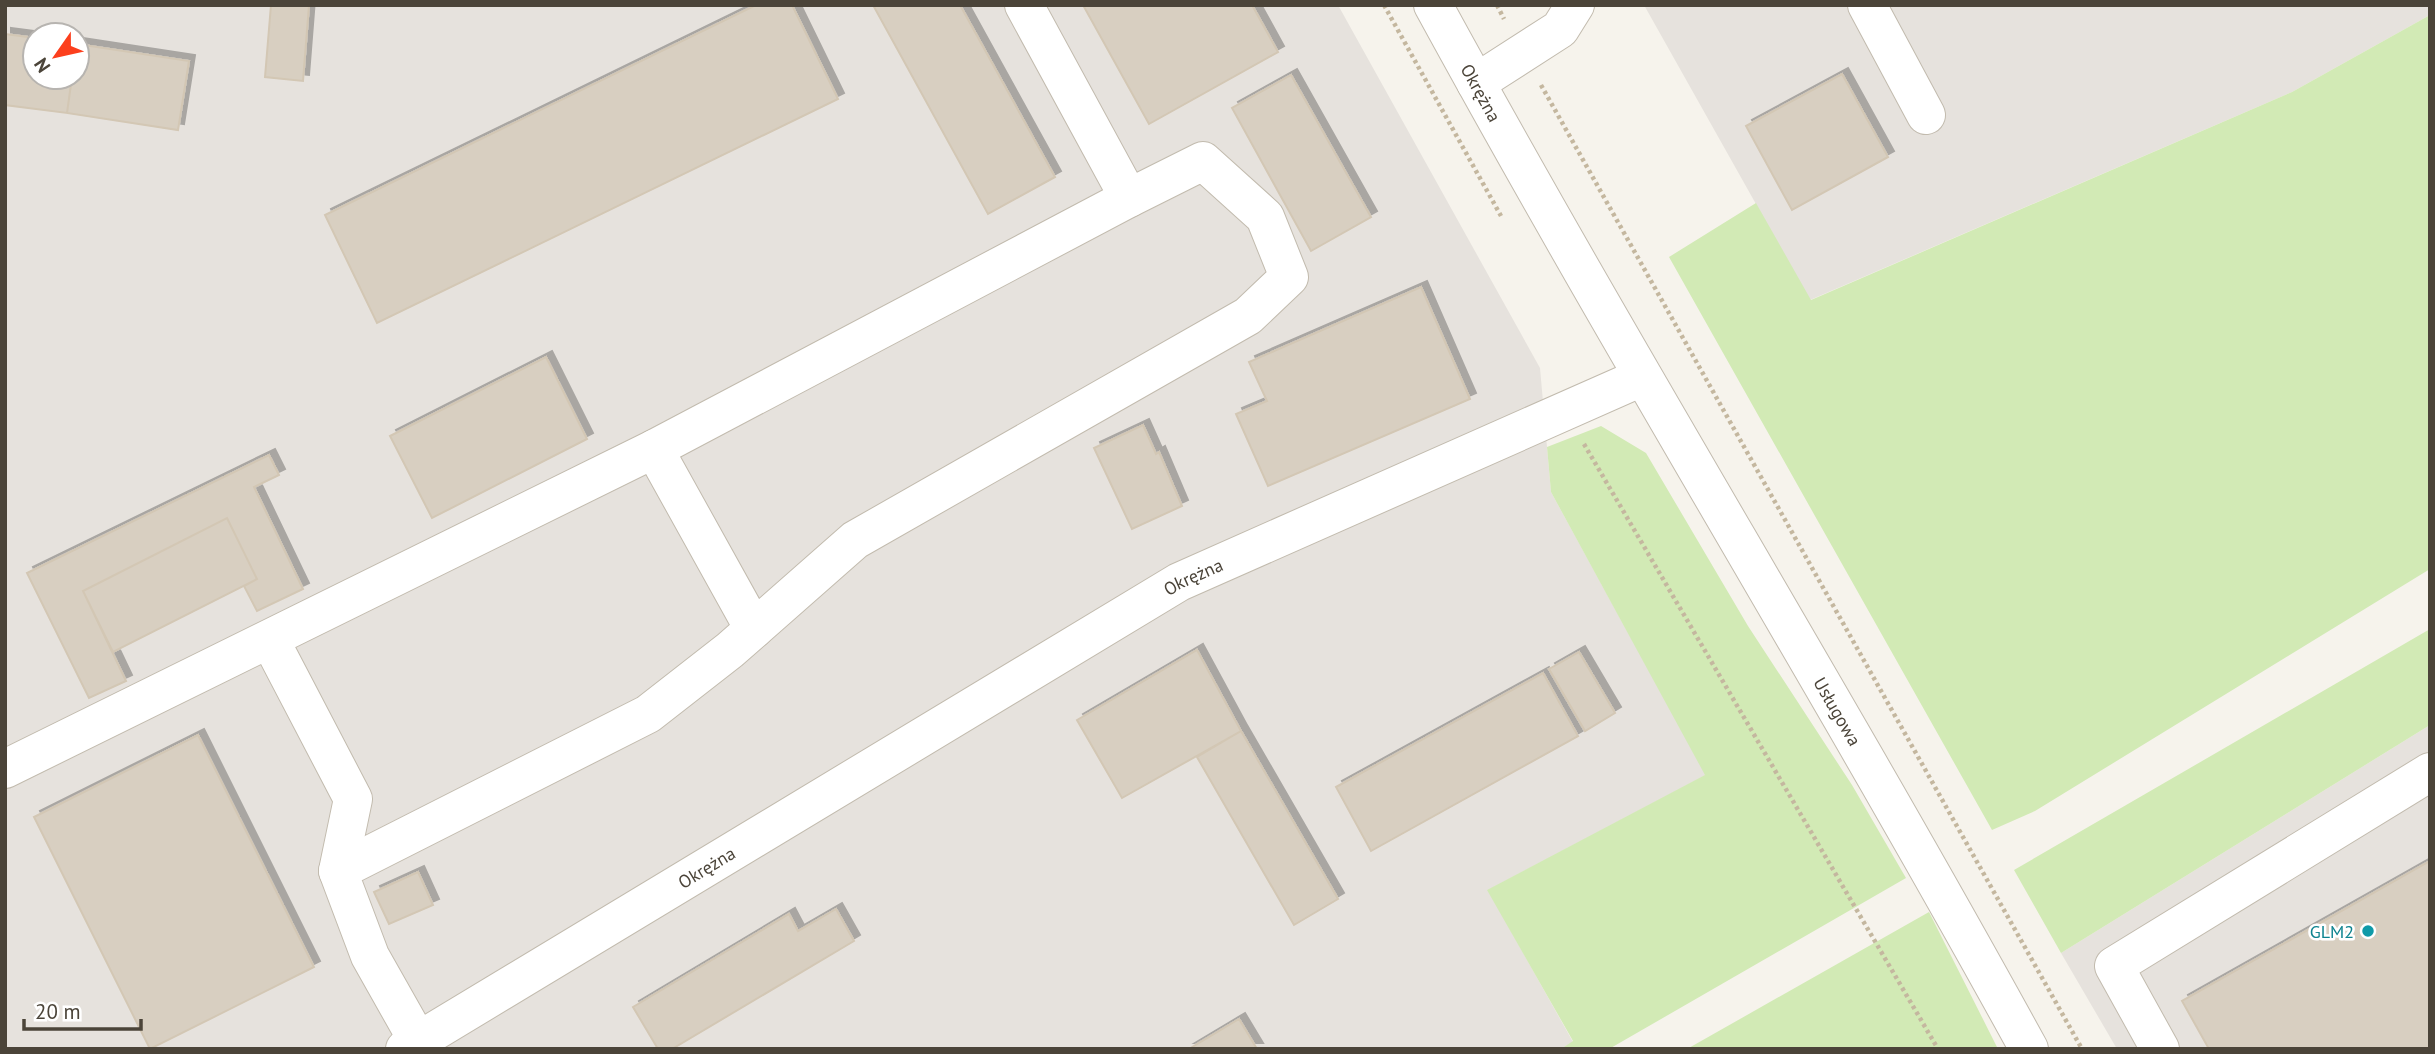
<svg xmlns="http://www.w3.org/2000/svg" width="2435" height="1054" viewBox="0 0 2435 1054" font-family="'PT Sans',sans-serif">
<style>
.industrial{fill:#e6e2dd;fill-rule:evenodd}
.green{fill:#d2eab5}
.building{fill:#d8cfc1;stroke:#d3c7b4;stroke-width:2;filter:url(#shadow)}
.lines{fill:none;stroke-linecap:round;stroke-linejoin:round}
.minor-casing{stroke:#c2bbae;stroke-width:40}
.path{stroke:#c4b79f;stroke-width:4.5;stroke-dasharray:3.5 3.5;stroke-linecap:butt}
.minor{stroke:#fff;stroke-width:38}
.culture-dot{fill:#0f9aa8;stroke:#fff;stroke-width:2.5}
.labels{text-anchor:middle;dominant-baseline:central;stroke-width:5;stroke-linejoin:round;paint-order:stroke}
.street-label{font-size:18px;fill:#4b4439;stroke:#fff}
.culture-label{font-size:18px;fill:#0d838f;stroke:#fff;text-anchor:end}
</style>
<defs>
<filter id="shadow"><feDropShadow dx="6" dy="-6" stdDeviation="0" flood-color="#0004"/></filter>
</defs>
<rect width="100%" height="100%" fill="#f6f3ec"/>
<!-- industrial -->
<path class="industrial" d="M5,5h1333l202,363 11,124 155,283 -218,115 85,152 -12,7h-1556zM35,35h42v42h-42z
M1644,5h786v10l-138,77 -482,208z
M2430,725v324h-313l-56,-96z"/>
<!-- green -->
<path class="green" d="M2430,15v554l-395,242 -43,19 -323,-573 87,-54 55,97 481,-208z
M1601,426l45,27 102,173 104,159 54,93 -297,171h-48l12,-8 -86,-151 218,-115 -154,-283 -4,-45z
M2430,629v96l-369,228 -47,-83z
M1929,912l69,137h-311z"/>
<!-- building -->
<path class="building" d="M271,5h38l-6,76 -38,-4z
M756,5h36l46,94 -461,224 -52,-108z
M873,5h87l95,172 -67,37z
M1083,5h169l26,47 -129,72z
M5,34l30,4v39h37l-5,36 -62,-8z
M77,44l112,17 -11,69 -111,-17 5,-36h5z
M1842,74l46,83 -96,53 -46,-84z
M1291,75l80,142 -60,34 -79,-143z
M1421,287l49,112 -202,87 -32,-72 31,-13 -18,-39z
M546,357l41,82 -155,79 -42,-82z
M1143,425l13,29 3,-2 23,54 -50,23 -38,-81z
M269,455l10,20 -25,12 49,102 -46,22 -13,-25 13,-7 -30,-61 -144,73 43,90 -37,17 -62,-125z
M227,518l30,61 -144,73 -30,-61z
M1197,650l44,81 -119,67 -45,-78z
M1579,652l36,61 -30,18 -36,-62z
M1543,673l35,63 -207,115 -35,-64z
M1241,731l97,168 -44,26 -97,-168z
M198,735l116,232 -164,82 -116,-232z
M2430,861v188h-221l-27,-48z
M418,872l15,33 -44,19 -15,-32z
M836,909l18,32 -182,108h-14l-25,-42 156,-93 9,17z
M1239,1019l18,30h-68z"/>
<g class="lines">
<defs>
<g id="minor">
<path id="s1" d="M1433,5c192,352 403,692 596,1044"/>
<path d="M1867,5l59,110"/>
<path d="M1476,83l84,-54 15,-24"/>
<path d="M654,449l100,180"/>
<path d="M270,640l83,159 -15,72"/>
<path d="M5,769l649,-320 475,-251"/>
<path d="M418,1041l-48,-85 -32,-85 310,-157 82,-64 125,-110 393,-224 41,-39 -24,-60 -62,-56 -74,37 -105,-193"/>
<path id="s2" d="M405,1049l774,-467 463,-205"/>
<path d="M2160,1049l-46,-83 316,-194"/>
</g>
</defs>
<!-- minor casing -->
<use href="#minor" class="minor-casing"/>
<!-- path -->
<path class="path" d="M1384,5l117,211
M1497,5l7,14
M1541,85l541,964
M1584,444l354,605"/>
<!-- minor -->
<use href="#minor" class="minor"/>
</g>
<!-- markers -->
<circle class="culture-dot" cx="2368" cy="931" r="7"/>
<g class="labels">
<!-- street labels -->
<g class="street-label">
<text stroke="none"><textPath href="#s1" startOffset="100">Okrężna</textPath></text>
<text stroke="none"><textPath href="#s2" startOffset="919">Okrężna</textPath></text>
<text stroke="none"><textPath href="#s1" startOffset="814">Usługowa</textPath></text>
<text stroke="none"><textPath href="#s2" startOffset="352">Okrężna</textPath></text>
</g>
<!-- culture labels -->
<g class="culture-label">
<text x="2354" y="931">GLM2</text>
</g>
</g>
<!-- border -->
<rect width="2435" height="1054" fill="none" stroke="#4b4439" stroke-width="14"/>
<!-- north arrow -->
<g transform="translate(56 56) rotate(236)"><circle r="33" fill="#ffffff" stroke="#b7b4b0" stroke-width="2"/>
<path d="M0-5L12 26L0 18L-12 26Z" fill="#fc3f1d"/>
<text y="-10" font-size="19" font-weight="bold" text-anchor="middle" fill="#4b4439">N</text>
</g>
<!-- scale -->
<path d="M24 1019v10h117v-10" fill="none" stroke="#4b4439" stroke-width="3.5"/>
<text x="35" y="1019" font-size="21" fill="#4b4439" stroke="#ffffff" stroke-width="5" paint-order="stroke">20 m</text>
</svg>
